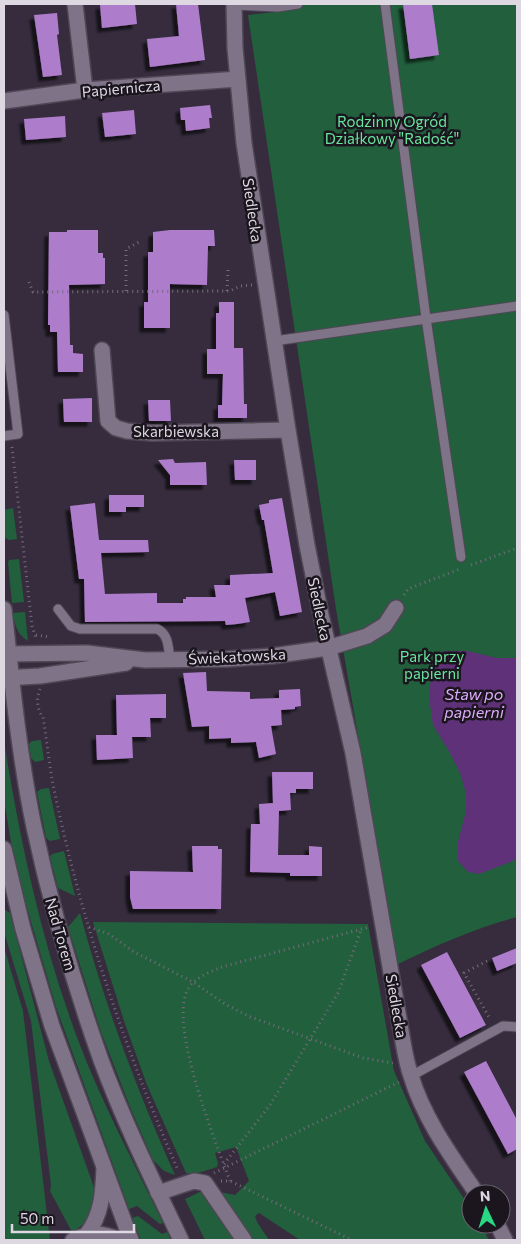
<svg xmlns="http://www.w3.org/2000/svg" width="521" height="1244" viewBox="0 0 521 1244" font-family="Commissioner,sans-serif">
<style>
.green{fill:#225f3d}
.water{fill:#5f3178}
.building{fill:#ad7cca;filter:url(#shadow)}
.lines{fill:none;stroke-linecap:round;stroke-linejoin:round}
.lane-casing{stroke:#4f4755;stroke-width:11}
.street-casing{stroke:#4f4755;stroke-width:18}
.secondary-casing{stroke:#4f4755;stroke-width:18}
.path{stroke:#746c7b;stroke-width:3;stroke-dasharray:1 4;stroke-linecap:butt}
.lane{stroke:#7f7387;stroke-width:9}
.street{stroke:#7f7387;stroke-width:15}
.secondary{stroke:#7f7387;stroke-width:15}
.labels{text-anchor:middle;dominant-baseline:central;stroke-width:5;stroke-linejoin:round;paint-order:stroke}
.street-label{font-size:15px;fill:#ded8e3;stroke:#1b161e}
.park-label{font-size:15px;fill:#67e69e;stroke:#1b161e}
.water-label{font-size:16px;font-style:italic;fill:#ddabfc;stroke:#1b161e}
</style>
<defs>
<filter id="shadow"><feDropShadow dx="-4.5" dy="4.5" stdDeviation="1" flood-color="#0009"/></filter>
</defs>
<rect width="100%" height="100%" fill="#362c3d"/>
<!-- green -->
<path class="green" d="M279,4h238v913c-42,11 -80,28 -119,47l-62,-355 -88,-594 27,-3z
M13,508l4,31 -8,1 -5,-3v-27z
M19,559l5,43 -12,1 -4,-40 1,-3z
M25,612l3,29c-11,-7 -13,-15 -15,-28z
M41,740l3,20 -9,2 -4,-4 -2,-14 3,-3z
M4,741c16,101 38,203 74,299 23,61 56,123 85,183l-3,1 -23,-18 -8,3 -73,-202 -29,-99 -15,-60 -8,-48z
M49,788l11,51 -10,2 -4,-3 -9,-46 4,-3z
M64,851l11,45 -17,-8 -8,-31 2,-3z
M4,909l6,4 39,148 47,132c1,16 -10,32 -24,39l-22,-41 1,-6 -20,-164 -27,-89z
M80,913c24,90 57,177 95,262l-11,-4 -11,-11 -23,-53 -29,-75 -33,-105z
M93,922l275,2 26,147 31,70 46,68v15h9l9,16h-189l-41,-27 -4,3 2,6 12,18h-19l-35,-49 20,4 14,-14 -13,-34 -21,6 3,10 -1,4 -19,6h-12l-39,-88 -23,-64z
M4,947l19,64 27,229h-46z
M206,1189l33,51h-34l-20,-41z
M138,1216l24,18 5,-2 4,8h-30l-9,-22z"/>
<!-- water -->
<path class="water" d="M443,651h24l30,7h20v199l-4,4 -34,13 -11,-2 -10,-11v-19l8,-31v-18l-6,-20 -10,-20 -17,-28 -4,-27 3,-31z"/>
<!-- building -->
<path class="building" d="M112,4h23l2,20 -35,4 -2,-23z
M176,4h22l7,56 -55,7 -3,-28 32,-3z
M403,4h29l7,51 -29,4z
M57,13l2,21 -2,1 5,40 -19,2 -9,-62z
M210,105l2,13h-3l1,10 -24,3 -1,-11h-4l-1,-12z
M134,110l2,24 -31,3 -3,-24z
M65,116l1,21 -40,3 -2,-21z
M67,230h31v23h5v5h2v26l-36,1 1,60h3v8l10,1v18h-25l-1,-40h-7v-7h-2l1,-93h18z
M170,230h44l1,16h-7l-1,39 -37,-1v44h-26v-26h4v-50h5v-20z
M219,302h15v46h9l1,56h3v14h-29v-13h4l1,-31h-16v-25h9v-36h3z
M92,398v24h-28l-1,-23z
M148,400h22l1,21h-22z
M173,459l2,4 31,-1 1,23h-37v-10l-12,-15z
M234,460h22v20h-21z
M109,495h35v12h-18v5h-17z
M282,498l20,114 -22,4 -5,-24 -30,6 5,24 -13,2 -11,1 -1,-4 -140,1 -1,-43h-5l-9,-73 25,-3 4,37h49l1,12 -48,1 4,41 52,-1v10h26v-4h3v-2h30l-2,-12h16v-10l43,-2 -9,-53h-2l-3,-15 10,-2v-3z
M206,672l1,19 43,1v7l29,-1v-8l21,-1 1,17 -6,1v2l-14,1 1,15 -11,1 5,28 -17,4 -3,-16 -25,1v-5l-22,1v-13l-17,1 -9,-54z
M166,694v24h-16l1,19h-19l1,21 -36,2 -1,-25h21l-1,-40z
M272,772h41v17h-17v4h-6l1,17 -12,1 -1,44h31v-9l13,1v29h-32v-3l-40,-1 1,-48h9l-1,-20 14,-1z
M192,846h26v3h4l-1,60h-88l-3,-12v-26l63,1z
M517,948v15l-20,8 -5,-13z
M447,952l39,73 -26,13 -39,-73z
M486,1061l31,59v29l-9,5 -44,-82z"/>
<g class="lines">
<defs>
<path id="lane" d="M385,4l41,314 35,239
M234,5l44,2 20,-3
M4,315l14,119 -14,2
M274,341l243,-35
M58,609l13,17 9,3h77c12,5 11,19 13,30
M411,1076l92,-50 14,1"/>
<path id="street" d="M75,4l10,86
M234,4l1,44 9,95 44,287 19,115 14,70 32,138 50,289c2,11 4,23 8,34 13,43 41,81 66,118
M4,101l81,-11 153,-11
M102,350l6,71 8,7 11,3 25,2 136,-3
M4,654l83,-1 58,7 82,-1 45,-3 56,-8 39,-12 18,-11 11,-17
M4,678l36,-2 86,-13
M158,1193l36,-12 11,2 39,57
M497,1224l8,16
M87,1234c15,-20 16,-42 17,-66
M73,1240c18,-8 29,-8 46,0"/>
<path id="secondary" d="M4,609c8,73 15,146 30,218 17,79 40,157 67,233 23,62 52,121 80,180
M4,849l19,80 29,97 79,214"/>
</defs>
<!-- lane casing -->
<use href="#lane" class="lane-casing"/>
<!-- street casing -->
<use href="#street" class="street-casing"/>
<!-- secondary casing -->
<use href="#secondary" class="secondary-casing"/>
<!-- path -->
<path class="path" d="M29,282l4,10 197,-1 10,-5 12,-1
M126,291v-42l13,-7
M227,291l1,-23
M12,447l20,179 4,13
M471,565l46,-17
M404,595l4,-6 52,-20
M36,635l14,2
M40,689c-4,9 -3,21 3,28 4,24 6,48 11,72 27,131 70,258 124,381
M89,927l20,7 25,18 59,30 32,22 23,12 115,42 30,5
M487,961l-23,12 26,46
M224,1164l46,-59 68,-112 23,-63
M214,1173l185,-91
M221,1181h9l122,59
M230,1181c-14,-38 -62,-156 -42,-192 7,-12 22,-17 34,-22l147,-40"/>
<!-- lane -->
<use href="#lane" class="lane"/>
<!-- street -->
<use href="#street" class="street"/>
<!-- secondary -->
<use href="#secondary" class="secondary"/>
</g>
<g class="labels">
<!-- street labels -->
<g class="street-label">
<text transform="translate(121 88) rotate(-5)">Papiernicza</text>
<text transform="translate(253 210) rotate(82)">Siedlecka</text>
<text x="176" y="431">Skarbiewska</text>
<text transform="translate(320 609) rotate(78)">Siedlecka</text>
<text transform="translate(237 656) rotate(-3)">Świekatowska</text>
<text transform="translate(61 934) rotate(74)">Nad Torem</text>
<text transform="translate(397 1006) rotate(80)">Siedlecka</text>
</g>
<!-- park labels -->
<g class="park-label">
<text x="392" y="121">Rodzinny Ogród<tspan x="392" dy="17">Działkowy "Radość"</tspan></text>
<text x="432" y="656">Park przy<tspan x="432" dy="17">papierni</tspan></text>
</g>
<!-- water labels -->
<g class="water-label">
<text x="474" y="693">Staw po<tspan x="474" dy="18">papierni</tspan></text>
</g>
</g>
<!-- border -->
<rect width="521" height="1244" fill="none" stroke="#ded8e3" stroke-width="10"/>
<!-- north arrow -->
<g transform="translate(486 1209) rotate(356)"><circle r="24" fill="#1b161e" stroke="#69646d"/>
<path d="M0-4L9 19L0 12L-9 19Z" fill="#28d885"/>
<text y="-8" font-size="14" font-weight="bold" text-anchor="middle" fill="#ded8e3">N</text>
</g>
<!-- scale -->
<path d="M12 1224v8h122v-8" fill="none" stroke="#ded8e3" stroke-width="2.5"/>
<text x="20" y="1224" font-size="15" fill="#ded8e3" stroke="#1b161e" stroke-width="4" paint-order="stroke">50 m</text>
</svg>
